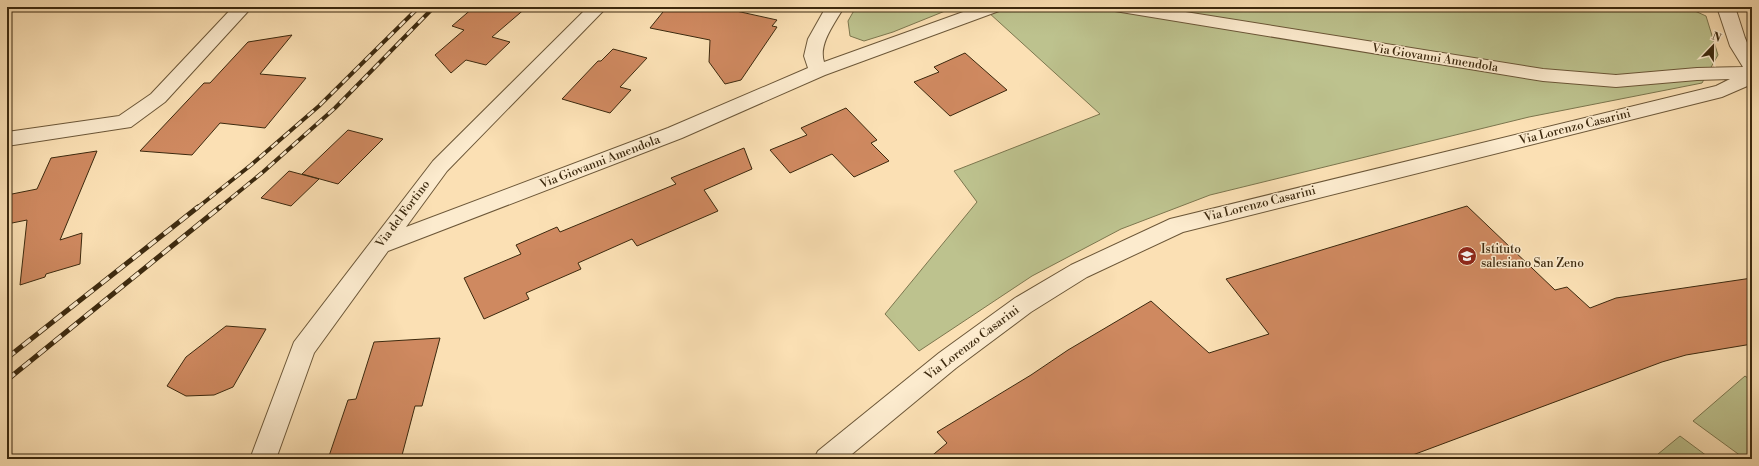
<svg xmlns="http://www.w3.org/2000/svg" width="1759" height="466" viewBox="0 0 1759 466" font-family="'Libre Bodoni',serif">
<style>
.green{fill:#bdc28e;stroke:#7c764e}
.building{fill:#cf8960;stroke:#3c290e}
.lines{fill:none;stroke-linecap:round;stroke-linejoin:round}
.minor-casing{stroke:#6c5738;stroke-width:2}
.minor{fill:#fcebce;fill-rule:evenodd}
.rail-far1-casing{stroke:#3c290e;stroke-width:4}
.rail-casing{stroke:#3c290e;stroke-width:5}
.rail-far1{stroke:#fcebce;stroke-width:2.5;stroke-dasharray:8;stroke-linecap:butt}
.rail{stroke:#fcebce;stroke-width:3.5;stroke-dasharray:10;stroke-linecap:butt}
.labels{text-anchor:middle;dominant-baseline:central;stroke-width:3;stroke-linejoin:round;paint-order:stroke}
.street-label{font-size:12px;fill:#3c290e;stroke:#fcebce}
.poi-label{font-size:12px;fill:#3c290e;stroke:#fcebce;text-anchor:start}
</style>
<rect width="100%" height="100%" fill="#fbe0b4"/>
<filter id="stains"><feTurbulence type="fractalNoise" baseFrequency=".005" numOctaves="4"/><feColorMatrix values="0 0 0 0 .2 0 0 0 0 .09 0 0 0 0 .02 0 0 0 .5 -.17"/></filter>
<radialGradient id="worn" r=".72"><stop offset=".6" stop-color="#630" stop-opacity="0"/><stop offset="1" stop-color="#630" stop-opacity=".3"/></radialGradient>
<!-- green -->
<path class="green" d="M856,7h99l-62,25 -29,9 -14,-5 -2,-15z
M996,7h690l20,9 12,39 -16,28 -173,34 -319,78 -89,34 -89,47 -113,75 -34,-37 92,-112 -23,-31 146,-57 -112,-102z
M1745,376l7,5v78h-7l-52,-38z
M1680,436l31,23h-59z"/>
<!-- building -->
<path class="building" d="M474,7h53l-35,30 18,5 -24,23 -20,-5 -15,13 -16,-18 29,-25 -12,-4z
M667,7h51l59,13 -5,6 5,1 -36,53 -16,4 -16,-22 1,-22 -60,-12z
M292,35l-32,39 46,4 -41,50 -45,-5 -28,32 -52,-4 64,-68h6l38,-41z
M613,49l34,9 -27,29 11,3 -21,23 -48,-14 36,-38h3z
M965,53l42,37 -57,26 -36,-34 25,-10 -5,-5z
M846,108l31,32 -6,3 18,18 -35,16 -22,-23 -42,19 -20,-23 37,-15 -6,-7z
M348,130l35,9 -45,45 -36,-10z
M744,148l8,21 -48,21 14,21 -81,35 -5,-7 -54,24 3,6 -55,24 3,6 -45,20 -20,-41 57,-24 -5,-9 41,-18 3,5 116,-48 -5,-6z
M97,151l-37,89 22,-7 -2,31 -34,10 -1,3 -25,8 7,-65 -20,4v-29l30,-6 14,-31z
M289,171l30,8 -28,27 -30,-8z
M1467,206l88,84 12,-3 23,21 26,-10 136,-20v66l-66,11 -24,7 -260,97h-474l19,-16 -10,-11 94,-57 37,-25 83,-49 58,52 60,-19 -43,-55z
M226,326l40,3 -33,58 -19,8 -28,1 -19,-10 19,-29z
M440,338l-18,68h-7l-14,53h-73l20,-59 8,-1 18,-57z"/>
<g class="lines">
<defs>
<path id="minor" d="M233,7h19l-87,95 -34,25 -124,19v-14l112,-16 32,-22z
M588,7h19l-160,164 -41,56 262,-99 140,-60 -4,-12 4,-17 18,-32h18c-9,16 -26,37 -20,55l153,-55h25l-3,4 -174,64 -143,63 -294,113 -74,102 -38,106h-26l44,-117 139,-181z
M1112,7h42l389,62 73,6 81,-7 46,-1 -13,-21 -13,-39h18l10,31 7,16v30l-30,13 -539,135 -96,45 -56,35 -75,56 -110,91h-32l4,-8 121,-98 76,-55 56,-33 99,-46 546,-133 14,-7 -33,1 -81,7 -73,-6 -422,-69 -6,-1z"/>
</defs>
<!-- minor casing -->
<use href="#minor" class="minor-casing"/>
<!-- minor -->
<use href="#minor" class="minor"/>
<defs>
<path id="rail-far1" d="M197,208l54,-43 68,-59 100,-99
M219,208l44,-36 72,-64 99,-101"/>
<path id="rail" d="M7,358l191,-151
M7,380l213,-173"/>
</defs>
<!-- rail-far1 casing -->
<use href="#rail-far1" class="rail-far1-casing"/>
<!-- rail casing -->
<use href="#rail" class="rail-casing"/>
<!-- rail-far1 -->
<use href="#rail-far1" class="rail-far1"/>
<!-- rail -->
<use href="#rail" class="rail"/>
</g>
<!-- icons -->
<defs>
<symbol id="university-disc" viewBox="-11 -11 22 22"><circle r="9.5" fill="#8f2418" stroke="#fcebce"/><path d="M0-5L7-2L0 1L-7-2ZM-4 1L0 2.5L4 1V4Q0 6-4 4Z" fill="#fff"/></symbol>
</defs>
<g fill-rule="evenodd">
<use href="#university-disc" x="1456" y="245" width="22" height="22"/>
</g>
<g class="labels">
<!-- street labels -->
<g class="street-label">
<text transform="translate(1435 58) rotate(9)">Via Giovanni Amendola</text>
<text transform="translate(1575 127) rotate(-14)">Via Lorenzo Casarini</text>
<text transform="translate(600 162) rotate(-21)">Via Giovanni Amendola</text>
<text transform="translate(1260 204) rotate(-14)">Via Lorenzo Casarini</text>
<text transform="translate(403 214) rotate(-53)">Via del Fortino</text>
<text transform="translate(972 343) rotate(-37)">Via Lorenzo Casarini</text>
</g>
<!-- poi labels -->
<g class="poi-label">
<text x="1481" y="249">Istituto<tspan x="1481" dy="14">salesiano San Zeno</tspan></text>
</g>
</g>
<!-- margin -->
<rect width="1759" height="466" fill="none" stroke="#fbe0b4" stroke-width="24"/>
<rect x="8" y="8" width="1743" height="450" fill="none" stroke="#3c290e" stroke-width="2"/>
<rect x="12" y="12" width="1735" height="442" fill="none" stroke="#3c290e"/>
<!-- north arrow -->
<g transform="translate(1713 46) rotate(22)" stroke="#fcebce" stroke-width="3" paint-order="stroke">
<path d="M0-3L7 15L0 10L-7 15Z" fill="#3c290e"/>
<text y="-6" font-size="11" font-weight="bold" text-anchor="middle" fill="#3c290e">N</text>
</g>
<rect width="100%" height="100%" filter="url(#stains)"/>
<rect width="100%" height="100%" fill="url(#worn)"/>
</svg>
